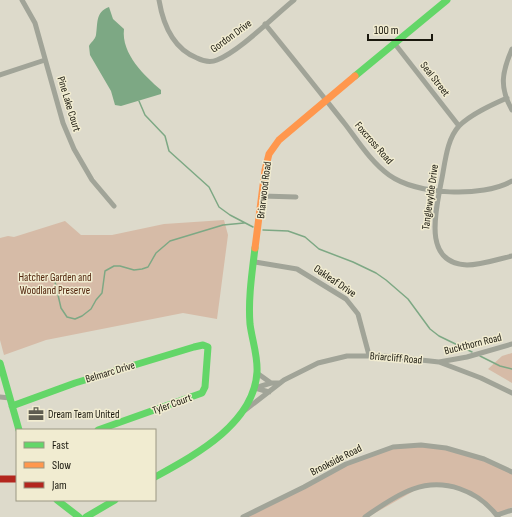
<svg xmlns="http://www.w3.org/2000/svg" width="512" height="517" viewBox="0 0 512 517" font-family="'Sofia Sans Condensed',sans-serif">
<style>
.green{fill:#d6bba7}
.water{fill:#7da884}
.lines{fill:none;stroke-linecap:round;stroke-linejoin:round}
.stream{stroke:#7da884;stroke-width:1.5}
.street{stroke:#a1a498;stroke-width:5}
.fast{stroke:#63d668;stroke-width:7}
.slow{stroke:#ff974d;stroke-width:7}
.jam{stroke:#b3261e;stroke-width:7}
.labels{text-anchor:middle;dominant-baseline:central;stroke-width:3;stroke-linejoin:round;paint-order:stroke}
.street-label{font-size:11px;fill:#1a180e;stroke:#f1ecd1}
.park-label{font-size:11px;fill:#52260d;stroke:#f1ecd1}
.poi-label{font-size:11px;fill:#1a180e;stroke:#f1ecd1;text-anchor:start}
</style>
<rect width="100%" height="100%" fill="#dddacb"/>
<!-- green -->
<path class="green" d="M224,220l4,15 -11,84 -34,-6 -137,27 -42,15 -4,-15v-102l8,-2 6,1 51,-16 16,14h31l52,-11z
M512,353v30l-24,-14 14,-13z
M421,445c33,5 63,11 91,29v33l-15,8 -27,-23 -28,-7 -23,3 -51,29h-123l101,-53 36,-14z"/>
<!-- water -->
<path class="water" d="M109,7l4,12 11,10c-3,25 21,47 37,61v4l-40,12 -6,-1 -4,-14 -21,-36 -1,-9c2,-4 6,-6 7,-11 2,-11 -1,-23 13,-28z"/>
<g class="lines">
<!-- stream -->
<path class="stream" d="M139,101l6,14 20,21 4,15 40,36 10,20 11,8 23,12
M263,230l25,1 17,6 14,12 34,13 23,11 10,7 22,19 22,30 9,7 33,16
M57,277l-2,5 6,26 6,9 8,2 7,-3 9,-7 5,-9 6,-7 3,-22 9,-5h6l14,4 8,-1 6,-2 8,-14 14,-12 53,-16 21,-2
M480,356l20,10 12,3"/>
<!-- street -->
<path class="street" d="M22,0l13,23 28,100 11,26 18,31 22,26
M159,0c4,24 13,48 38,58 6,3 13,5 20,2 23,-9 57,-44 77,-60
M265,24c27,33 53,66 80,100 13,17 26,38 44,51 28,20 93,23 123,6
M395,44l64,82
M512,49c-10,23 -13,38 0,61
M0,75l45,-15
M507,98c-16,7 -36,16 -48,28 -13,14 -14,39 -18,57 -5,28 -19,80 26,82 15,0 31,-6 45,-9
M262,196l34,1
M255,262l42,7 49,30 12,15 11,41
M439,362l28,-5 45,-13
M257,373l14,10
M255,388l16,-5h9
M255,388l14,4
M0,397l10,1
M244,411l40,-31 34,-17 29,-7h37l55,6 42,16 31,15
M497,515l15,-5
M243,517l61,-30 42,-23 47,-17 28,-2 25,3 38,11 28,13
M365,517c14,-10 31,-22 48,-28 31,-11 65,1 85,28"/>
<!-- fast -->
<path class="fast" d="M355,76l92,-76
M0,363l19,67
M12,406l63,-23 119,-36 9,-2 5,2 -3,40 -3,6 -104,37
M155,477c40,-22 99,-53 102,-105 1,-16 -5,-32 -7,-48 -2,-25 2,-51 5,-76
M57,500l22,17
M86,517l29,-17"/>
<!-- slow -->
<path class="slow" d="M255,248l10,-78 4,-16 10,-14 76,-64"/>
<!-- jam -->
<path class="jam" d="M0,479h17"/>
</g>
<!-- icons -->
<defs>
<symbol id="office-bare" viewBox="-9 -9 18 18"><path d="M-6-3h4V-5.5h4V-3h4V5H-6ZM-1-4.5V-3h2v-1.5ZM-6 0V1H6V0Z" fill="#5e5c50" stroke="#f1ecd1" stroke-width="2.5" paint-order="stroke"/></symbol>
</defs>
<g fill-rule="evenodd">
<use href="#office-bare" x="25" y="403" width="22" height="22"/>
</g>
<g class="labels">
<!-- street labels -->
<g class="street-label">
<text transform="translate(231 36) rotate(-36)">Gordon Drive</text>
<text transform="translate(435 79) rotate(52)">Seal Street</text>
<text transform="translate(69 104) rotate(73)">Pine Lake Court</text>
<text transform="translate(374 143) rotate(49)">Foxcross Road</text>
<text transform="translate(264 190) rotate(-83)">Briarwood Road</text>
<text transform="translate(430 197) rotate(-82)">Tanglewylde Drive</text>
<text transform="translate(335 281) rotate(34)">Oakleaf Drive</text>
<text transform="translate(473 344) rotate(-14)">Buckthorn Road</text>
<text transform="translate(396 358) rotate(5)">Briarcliff Road</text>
<text transform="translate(110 372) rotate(-17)">Belmarc Drive</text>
<text transform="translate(172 404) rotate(-20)">Tyler Court</text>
<text transform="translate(336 460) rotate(-27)">Brookside Road</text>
</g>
<!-- park labels -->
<g class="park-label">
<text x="55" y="277">Hatcher Garden and<tspan x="55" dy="13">Woodland Preserve</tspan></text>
</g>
<!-- poi labels -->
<g class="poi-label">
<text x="48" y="414">Dream Team United</text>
</g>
</g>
<!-- legend -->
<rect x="16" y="429" width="140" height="72" fill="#f1ecd1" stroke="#9b9783"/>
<rect x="24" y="442" width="20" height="6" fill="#63d668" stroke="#9b9783"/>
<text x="52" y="449" font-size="12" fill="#1a180e">Fast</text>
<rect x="24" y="462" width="20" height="6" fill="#ff974d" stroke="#9b9783"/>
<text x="52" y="469" font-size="12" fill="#1a180e">Slow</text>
<rect x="24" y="482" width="20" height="6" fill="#b3261e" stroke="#9b9783"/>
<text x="52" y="489" font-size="12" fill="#1a180e">Jam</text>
<!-- scale -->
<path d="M368 34v6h64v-6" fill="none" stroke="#1a180e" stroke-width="2"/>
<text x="374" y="34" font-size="12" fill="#1a180e" stroke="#f1ecd1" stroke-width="3" paint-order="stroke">100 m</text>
</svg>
